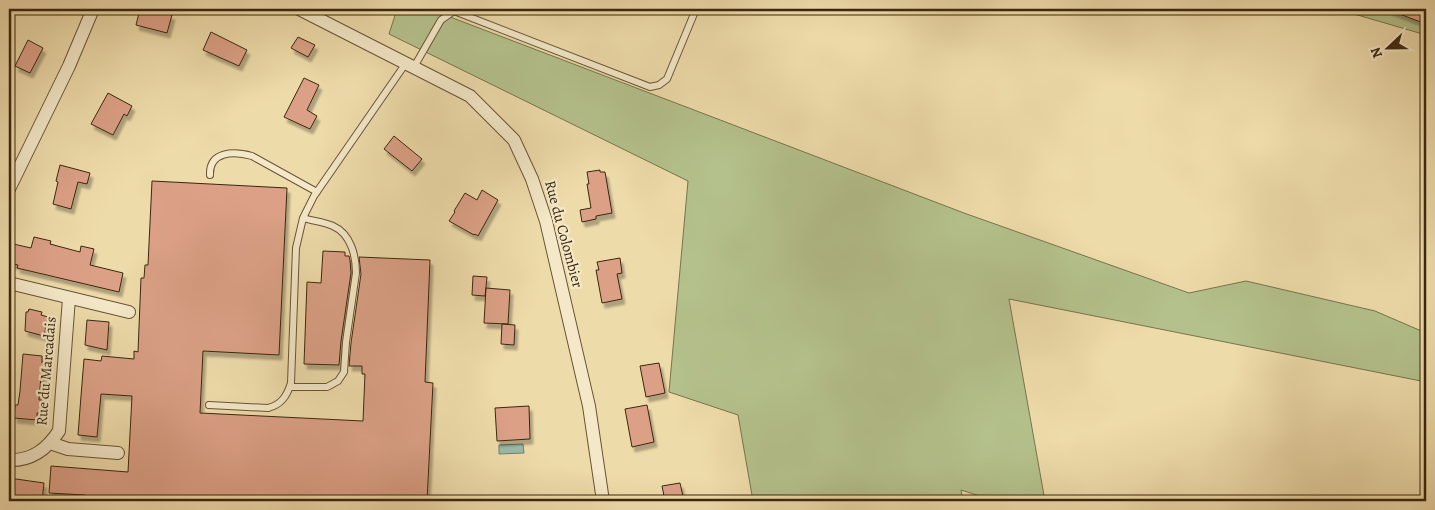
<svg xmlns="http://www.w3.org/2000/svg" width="1435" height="510" viewBox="0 0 1435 510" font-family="Alegreya,serif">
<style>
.green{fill:#b4c18c;stroke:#78744d}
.water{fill:#99bba8;stroke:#73806a}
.building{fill:#dba086;stroke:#3b270e;filter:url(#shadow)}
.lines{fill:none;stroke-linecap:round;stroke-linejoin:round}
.lane-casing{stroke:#685435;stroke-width:8}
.street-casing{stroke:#685435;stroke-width:14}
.lane{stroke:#f4e8c8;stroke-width:6}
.street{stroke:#f4e8c8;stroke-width:12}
.labels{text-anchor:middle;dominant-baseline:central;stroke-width:4.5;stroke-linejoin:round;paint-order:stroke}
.street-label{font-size:15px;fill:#3b270e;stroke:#f4e8c8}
</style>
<defs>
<filter id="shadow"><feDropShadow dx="3" dy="5" stdDeviation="1" flood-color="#0004"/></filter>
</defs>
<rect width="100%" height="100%" fill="#eedbaa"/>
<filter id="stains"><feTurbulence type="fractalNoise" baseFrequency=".004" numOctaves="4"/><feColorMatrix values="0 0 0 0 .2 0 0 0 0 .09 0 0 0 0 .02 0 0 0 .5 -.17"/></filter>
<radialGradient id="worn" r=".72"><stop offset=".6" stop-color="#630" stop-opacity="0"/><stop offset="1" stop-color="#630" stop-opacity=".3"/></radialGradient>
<!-- green -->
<path class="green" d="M397,9h50l-2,6 519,198 225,80 57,-12 129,30 51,22v49l-417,-83 36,202h-57l-2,-3 -25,-8 2,11h-210l-15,-86 -69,-23 19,-211 -299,-147z
M1337,9h89v26z"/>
<!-- water -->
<path class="water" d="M523,444l1,9 -25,1v-9z"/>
<!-- building -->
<path class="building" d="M140,9h8l24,6 -5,18 -31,-8z
M1390,9h36v15l-37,-14z
M211,32l36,18 -8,16 -36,-16z
M298,37l17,8 -7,12 -17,-9z
M28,40l15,8 -13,25 -15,-7z
M304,78l15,7 -12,25 10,6 -7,13 -26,-12z
M108,93l24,13 -5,10 -3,-2 -11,21 -22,-11z
M394,136l28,23 -10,12 -28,-22z
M60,165l30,8 -3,11 -9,-2 -7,27 -18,-5 5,-22 -2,-1z
M600,170v2h5l7,41 -16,3v3l-14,3 -2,-12 11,-2 -4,-24h2l-2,-12z
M152,181l135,7 -8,167 -76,-4 -3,62 163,8 2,-47h-3v-8h-13l2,-23 10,-69 -2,-17 71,3 -5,122 8,1 -6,118h-92l-60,-3v3h-148l-42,-4v-2l-36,-2 2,-27 77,6 4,-76 -31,-2 -4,43 -19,-2 3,-39 3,-37 17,2 1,-5 32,3v-8l4,1 3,-74h3l1,-13h3z
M482,190l16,10 -20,36 -3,-2 -1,1 -25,-14 6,-9 -1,-1 11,-18 12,7z
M34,237l17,4 -1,3 30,8 1,-6 13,3 -4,16 33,8 -4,19 -102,-24 1,-3 -9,-2v-20l22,5z
M323,251l22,1v4h4l1,4 1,13 -10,68 -2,24 -35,-1 3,-82 14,1z
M620,258l2,15 -5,1 5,25 -20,4 -6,-33h3l-2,-8z
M473,276l14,1 -2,19 -13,-1z
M486,288l24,2 -2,34 -24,-1z
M29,309l13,3 -1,3 7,2 -4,19 -19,-5 1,-19h2z
M87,320l22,2 -2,28 -22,-5z
M502,324l13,1 -1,20 -13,-1z
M23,354l19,2v7h3v13h-4l-2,24h3l-1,13h-4v7l-23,-2 1,-13h3l2,-14z
M659,363l6,30 -19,4 -6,-31z
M647,405l7,37 -22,5 -7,-38z
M529,406l1,33 -33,2 -2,-33z
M9,478l35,5 -2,18 -23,-1v-2l-9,-1z
M680,483l4,18h-19l-3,-15z"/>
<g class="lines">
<defs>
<path id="lane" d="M414,67l27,-47 13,-9 196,76 9,-2 8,-6 29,-70
M210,175c-1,-24 24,-24 42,-19l65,36
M290,387h37l11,-6 6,-9 2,-30 10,-69c0,-17 -5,-39 -23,-47 -9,-4 -20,-5 -30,-8
M209,405l59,3c13,-3 19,-12 23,-25l5,-135 7,-30 11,-22 92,-133"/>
<path id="street" d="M299,9l171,87 44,44 18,39 14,42 43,185 14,95
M9,189l60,-123 24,-57
M9,283l120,29
M50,443l18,6 50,4
M9,460c23,1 38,-11 50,-29l10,-133"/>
</defs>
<!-- lane casing -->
<use href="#lane" class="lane-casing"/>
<!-- street casing -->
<use href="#street" class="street-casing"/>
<!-- lane -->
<use href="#lane" class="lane"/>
<!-- street -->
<use href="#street" class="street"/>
</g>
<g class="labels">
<!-- street labels -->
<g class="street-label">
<text transform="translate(564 234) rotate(75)">Rue du Colombier</text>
<text transform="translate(46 371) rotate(-85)">Rue du Marcadais</text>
</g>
</g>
<!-- margin -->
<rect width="1435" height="510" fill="none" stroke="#eedbaa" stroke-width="30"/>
<rect x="10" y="10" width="1415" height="490" fill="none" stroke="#3b270e" stroke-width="2.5"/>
<rect x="15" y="15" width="1405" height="480" fill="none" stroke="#3b270e"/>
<!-- north arrow -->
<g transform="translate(1388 48) rotate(248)" stroke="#f4e8c8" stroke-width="4" paint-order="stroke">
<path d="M0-4L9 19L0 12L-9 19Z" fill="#3b270e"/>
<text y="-8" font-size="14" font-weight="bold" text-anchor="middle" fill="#3b270e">N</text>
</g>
<rect width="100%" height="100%" filter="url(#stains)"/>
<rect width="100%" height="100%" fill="url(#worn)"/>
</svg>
